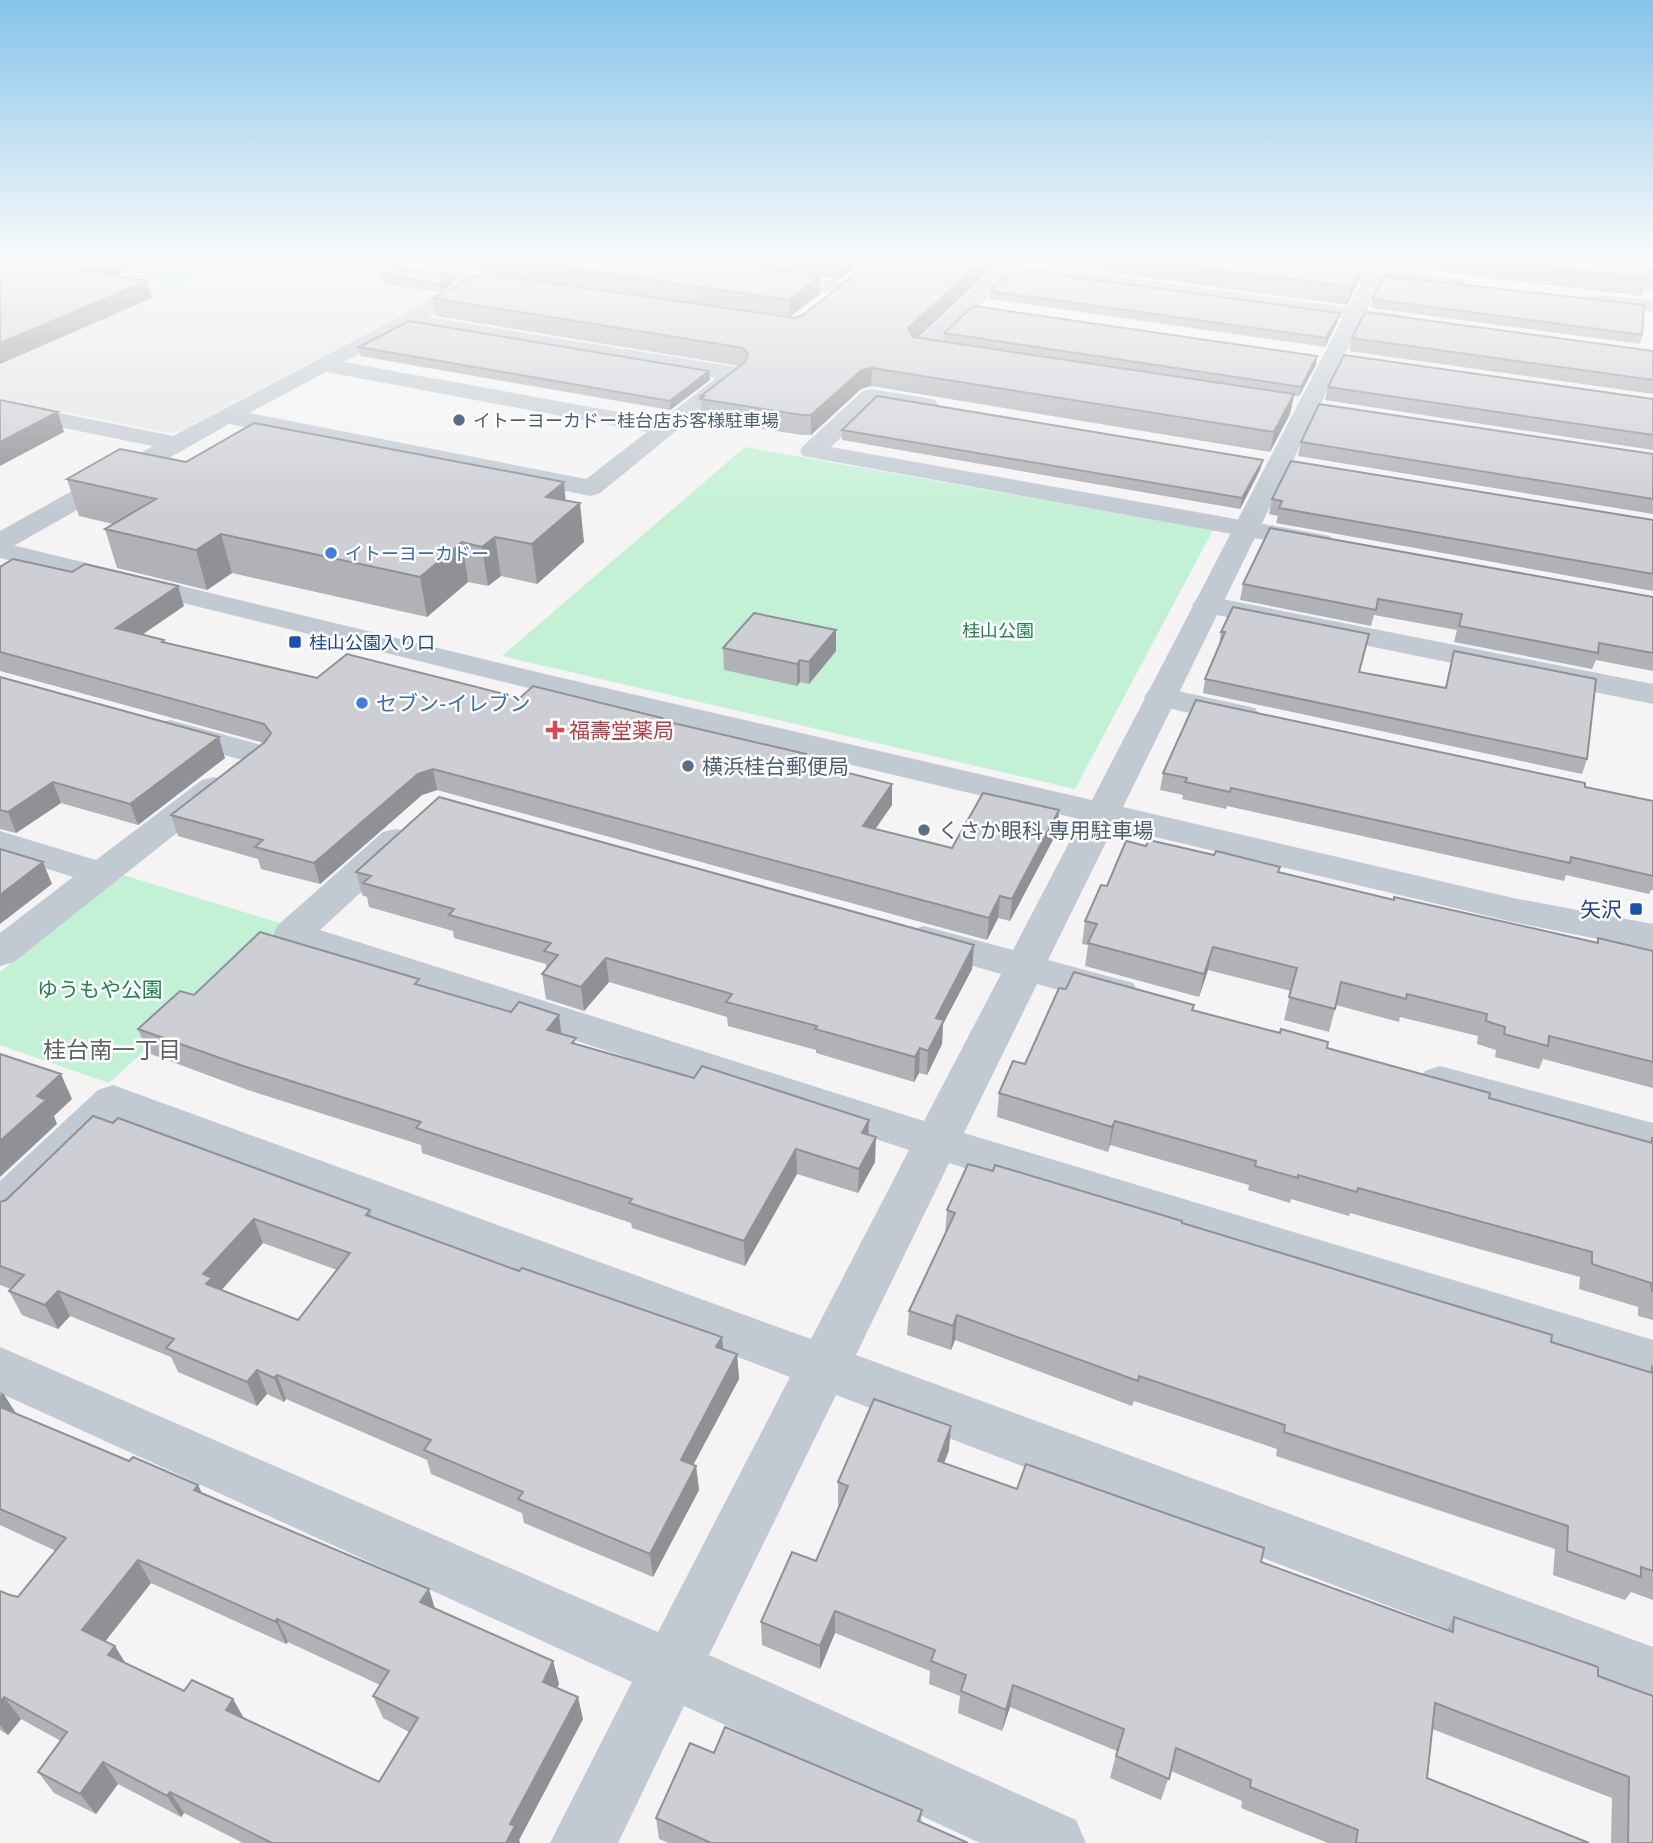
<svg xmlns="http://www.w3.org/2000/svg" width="1653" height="1843" viewBox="0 0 1653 1843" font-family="'PT Sans','Noto Sans JP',sans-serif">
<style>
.education{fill:#e6e4e5}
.green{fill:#c3f1d5}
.water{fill:#90daee}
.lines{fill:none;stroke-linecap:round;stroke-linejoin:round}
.minor{fill:#c1cad2;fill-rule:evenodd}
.tertiary{fill:#c1cad2;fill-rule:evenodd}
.wall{fill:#b0b2b7;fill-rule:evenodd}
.shaded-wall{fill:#909195}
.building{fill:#cdcfd5;stroke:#909195;stroke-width:2;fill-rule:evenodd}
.service-dot{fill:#5c6f8a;stroke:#fff;stroke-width:2.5}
.shop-dot{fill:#3f7fe0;stroke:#fff;stroke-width:2.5}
.transit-dot{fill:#1a4fb4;stroke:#fff;stroke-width:2.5}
.health-dot{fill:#e0444e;stroke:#fff;stroke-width:2.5}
.labels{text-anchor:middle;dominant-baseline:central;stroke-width:5;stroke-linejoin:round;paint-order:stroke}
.far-service-label{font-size:18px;fill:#4e5e75;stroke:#fff;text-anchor:start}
.far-shop-label{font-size:18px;fill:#366cbe;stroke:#fff;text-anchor:start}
.far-park-label{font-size:18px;fill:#17864f;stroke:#fff}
.far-transit-label{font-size:18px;fill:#164399;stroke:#fff;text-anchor:start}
.shop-label{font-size:21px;fill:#366cbe;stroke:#fff;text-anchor:start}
.health-label{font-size:21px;fill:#be3a42;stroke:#fff;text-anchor:start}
.service-label{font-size:21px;fill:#4e5e75;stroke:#fff;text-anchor:start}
.transit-label{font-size:21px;fill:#164399;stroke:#fff;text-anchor:end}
.park-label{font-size:21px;fill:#17864f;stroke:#fff}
.neighbourhood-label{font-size:23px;fill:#5f6368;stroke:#fff}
</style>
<rect width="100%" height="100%" fill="#f5f3f3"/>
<!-- education -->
<path class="education" d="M29,258h257l164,25 3,4 -272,144 -12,2 -169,-34v-130z"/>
<!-- green -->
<path class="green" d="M745,447l468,83 -138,259 -573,-133z
M123,875l160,49 -174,159 -109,-38v-73z"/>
<!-- water -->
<path class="water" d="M187,258h46l-57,25 -35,-5z"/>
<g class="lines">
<!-- minor -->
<path class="minor" d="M324,258h47l158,25 3,4 -3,4 -7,2 -38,-6 -56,30 307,50 8,2 3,5 -146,119 -9,3 -362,-72 -219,124 -10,2v-19l153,-85 -153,-31v-14l173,35 288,-152 -128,-20zM410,327l306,51 -54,42 -318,-58zM326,372l321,60 -61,47 -337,-66z
M1237,258h55l164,20 7,2 3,4 -3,4 -7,2 -210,-26z
M1008,262l390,52 7,2 3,4 -3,4 -7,2 -386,-52 -83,79h-16l-3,-5 3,-5 88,-79z
M768,271l77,12 7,2 3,4 -3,4 -7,2 -84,-14 -3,-4z
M1592,295l61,5v12l-68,-7 -3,-4 3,-4z
M871,389l56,9 8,2 4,5 -4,5 -8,2 -51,-8 -45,43 489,87 10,2 4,6 -4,6 -10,2 -517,-94 -3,-5 3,-5 60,-55z
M1207,596l446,88v20l-456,-93 -5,-6 5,-6z
M1160,687l95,21 5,7 -5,7 -11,3 -95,-21 -5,-7 5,-7z
M170,720l99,27 5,7 -5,7 -12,3 -99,-27 -4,-7 4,-7z
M214,777l12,3 5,7 -5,7 -212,168 -14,4v-33l73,-56 -73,-23v-23l96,29 106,-80z
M1102,803l12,4 6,7 -72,146 85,23 6,10 -6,10 -14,4 -82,-23 -73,149 689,207v44l-704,-221 -93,192 797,292v60l-817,-312 -127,260 367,165 10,23h-106l-296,-137 -66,137h-68l82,-161 -632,-289v-46l658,285 132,-255 -670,-256 -103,102 -17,5v-47l98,-91 15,-5 698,254 98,-189 -631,-207 -5,-9 5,-9 105,-93 13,-3 13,3 5,8 -5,8 -89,82 604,191 77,-147 -91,-26 -6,-9 6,-9 14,-4 89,24 71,-136 6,-7z
M1440,1066l213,57v34l-228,-64 -7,-11 7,-11z"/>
<!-- tertiary -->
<path class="tertiary" d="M1374,258h18l-269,549 390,91 140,26v26l-140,-28 -968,-230 -545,-134v-16l545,132 547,126z"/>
</g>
<!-- wall -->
<path class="wall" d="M397,258h471l-29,21 -19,-2v17l-30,23 5,1 8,-3 73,-57h496l-4,5 -29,-2 24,3 -4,17 -12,24 -339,-46 -9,3 -82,76 27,4v-9l373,23 -1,9 -17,31h-5l-4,18 -20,38 -399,-66 -10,3 -50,46h-9l-101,-16v-23l38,-30 -303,-50 -3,-18 208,-3 -218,-32 -1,-2z
M1393,258h260v32l-9,-1 -2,7 -251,-30z
M382,275l70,2 1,8 -13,7 -56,-8z
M990,291l348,30 -13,26 -335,-48z
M1372,299l270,36 -2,9 -269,-36z
M1352,338l301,13v43l-304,-43z
M359,347l351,33 -40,30 -310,-54z
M1328,387l325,12v51l-328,-50z
M842,430l421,30 -3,10 -20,39 -398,-69z
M1301,442l352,12v60l-355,-58z
M186,462l380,39 18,41 -47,42 -36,-8 -13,10 -20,-4 -41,35 -195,-44 -25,17 -90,-22 -12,-39 8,-5 -34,-8 -12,-37z
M1272,499l381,21v71l-377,-68 2,-7 -9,-2z
M0,567l184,39 -42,29 22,5 1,3 152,35 203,20 142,20v3l144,33v9l86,42 -17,24 77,19 107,-38 -2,22 -47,89 -12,-3 -11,22 -550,-150 -15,5 -102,89 -59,-15 -3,-10 -80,-23 -7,-21 93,-72 -264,-72z
M1243,584l410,13v74l-57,-11 -4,9 -138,-27 3,-12 -83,-15 -3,11 -131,-26z
M1221,632l138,40 86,16 9,-37 133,108 -5,15 -379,-81 2,-14 14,-33z
M723,648l113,3 -27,33 -9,-2 -3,4 -73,-16z
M0,677l225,81 -87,67 -77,-22 -45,30 -16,-4z
M1163,773l422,14 68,14v89h-2l-2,4 -83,-19 -2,6 -337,-75 -1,3 -44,-10 1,-4 -23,-5z
M1146,846l68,9 66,12 -1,6 114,27 203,43 2,-5 55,13v137l-110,-29 -4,10 -44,-12 1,-7 -19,-6 1,-8 -78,-19 -1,5 -63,-17 -7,27 -45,-12 7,-29 -83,-21 -9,27 -114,-31 3,-21 -6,-1 3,-23 22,-35z
M356,872l618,73 -2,24 -29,55 -1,20 -15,31 -8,-2 -5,9 -98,-29v-3l-88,-24 -1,-9 -118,-35 -25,29 -38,-12 -4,-25 4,-5v-5l-92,-26 -1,-7 -84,-24 -2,-10 -5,-2z
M421,986l141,48 15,10 291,91 7,27 -17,31 -61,-19 -52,92 -113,-38 -1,-5 -209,-70 -1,-8 -173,-55 -100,-37 -10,-24 56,-34z
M1066,989l127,21 134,38 162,50 161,44 2,-4h1v182l-15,-4v-9l-59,-18 1,-12 -230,-64 -1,3 -58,-17 -1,4 -42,-13 1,-5 -139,-40 -2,7 -111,-35 2,-24 26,-29z
M0,1202l370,8 2,7 147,54 203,66 1,12 14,5 2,25 -46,86 3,1 3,24 -46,87 -129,-54 -2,-10 -91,-39 -4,-14 -141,-61 -2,3 -17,-8 -10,12 -79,-34 -7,-15 -101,-41 -12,13 -36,-14 -13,-24 2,-2 -11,-4zM263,1243l74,27 -39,50 -77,-30z
M947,1210l235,14 467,148 3,-5 1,1v232l-22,-8 -6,8 -72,-25 2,-26 -279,-93 1,-7 -143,-48 -2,5 -177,-66 -4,10 -44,-15 2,-24 36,-78z
M0,1391l3,2 13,20 113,48 69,24 4,9 233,114 118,53 6,23 -2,4 26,31 -64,121 1,3h-277l-59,-30 -3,4 -63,-33 -22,30 -42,-21 -16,-21 23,-31 -40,-22 -13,16 -8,-5v-139l10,4 8,2 38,-46 -56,-26zM151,1583l135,61 2,-2 92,43 -7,11 10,22 26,14 -30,50 -135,-64 -11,-19 -49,-8 -59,-28 -20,-22z
M949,1450l-5,13 73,26 244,73 186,68 7,-13 144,59 55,167h-42l1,-45 -180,-69 -5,49 162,65h-261l-87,-35 1,-7 -71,-30 -10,29 -51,-22 7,-27 -107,-44 -8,24 -44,-18 2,-17 -31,-12 1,-13 -95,-38 -15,36 -58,-24 -1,-23 55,-61 23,-55h-1v-24z
M714,1753l208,57 -1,12 47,21h-299l-10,-4 -3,-21z"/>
<!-- shaded-wall -->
<path class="shaded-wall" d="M113,258h45l-70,29 -6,-17z
M845,258h23l-29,21v-17z
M986,258h22v1l-9,3 -91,85v-19z
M1363,264l-4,17 -12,24 4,-18z
M820,276v18l-31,23v-17z
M452,277l1,8 -13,7 -1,-8z
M147,281l5,17 -152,66v-21z
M1340,313l-2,8 -13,26 1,-9z
M1317,356l-1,9 -17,31 2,-9z
M872,368l-1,18 -10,3 -50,46v-20l51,-45z
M709,371l1,9 -40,30v-9z
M1294,394l-4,20 -20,38 4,-20z
M58,412l6,20 -64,34v-24z
M1263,460l-3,10 -20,39 2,-11z
M564,482l3,32 13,-11 4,39 -47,42 -5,-40 14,-47z
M221,534l11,39 -25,17 -11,-40z
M495,537l6,39 -13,10 -6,-39z
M462,542l6,40 -41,35 -7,-40z
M178,586l6,20 -62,42 -6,-20z
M836,630v21l-27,33v-22z
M800,660v22l-3,4v-22z
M219,737l6,21 -87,67 -8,-21z
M806,754v21l-5,-14z
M433,769l4,21 -15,5 -102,89 -6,-21 104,-89z
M53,782l8,21 -45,30 -8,-21z
M892,784v21l-30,43 1,-22z
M1059,810l-2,22 -47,89 2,-22z
M43,862l9,22 -52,40v-29z
M1000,896l-2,22 -11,22 2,-22z
M974,945l-2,24 -29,55 -1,20 -15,31 1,-24 8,-33z
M1213,947l-5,23 -9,27 5,-23z
M606,958l3,24 -25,29 -3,-24z
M559,1015l3,24 -15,-9z
M920,1048l-1,25 -5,9 1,-25z
M61,1074l11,25 -18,17 3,8 -57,53v-36l37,-45z
M869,1120l-1,25 -6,-12z
M1115,1121l-5,24 -2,7 4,-25z
M876,1137l-1,25 -17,31 1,-24z
M796,1149l1,25 -52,92 -1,-25z
M254,1219l9,24 -44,50 -2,15 -14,-34z
M58,1291l12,25 -12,13 -13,-24z
M957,1315l-2,25 -4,10 2,-24z
M722,1337l2,24 -8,-14z
M737,1354l2,25 -56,105 -2,-24z
M257,1370l10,24 -10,12 -10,-24z
M277,1375l9,24 -2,3 -10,-24z
M3,1393l15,24 -18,-2v-19z
M951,1426l-2,24 -13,34 2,-23z
M696,1466l3,24 -46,87 -3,-23z
M198,1485l11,23 -15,-18z
M138,1560l13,23 -54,69 -15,-22z
M429,1589l7,23 -16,-10z
M835,1611v22l-15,36v-23z
M277,1619l11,23 -2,2 -10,-22z
M115,1646l14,23 -21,-14z
M553,1661l6,23 -11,20 -5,-22z
M1013,1685l-3,22 -8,24 4,-21z
M4,1697l17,22 -13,16 -8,-10v-23z
M578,1697l5,22 -64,121 1,3h-14l4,-19z
M233,1699l12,22 -19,-11z
M103,1762l15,22 -22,30 -16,-20z
M170,1792l14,21 -3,4 -14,-21z"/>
<!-- building -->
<path class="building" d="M0,258h113l-31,12 65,11 -147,62z
M500,258h190l130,18 -31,24z
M809,258h36l-6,4z
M876,258h110l-78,70 5,9 381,57 -20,38 -402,-64 -10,2 -51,45h-9l-102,-16 4,-3h-3l44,-34 3,-8 -5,-6 -310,-50 49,-25 313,45 8,-3z
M1127,258h188l48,6 -12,23z
M1470,258h148l35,4v10l-5,-1 -1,8z
M396,269l56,8 -13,7 -57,-9z
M1014,269l326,44 -14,25 -336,-47z
M1384,276l260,29 -2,30 -270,-36z
M973,306l344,50 -16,31 -357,-54z
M1365,312l288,39v29l-301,-42z
M409,321l300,50 -39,30 -311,-54z
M1344,355l309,44v36l-325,-48z
M877,396l386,64 -21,38 -400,-68z
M0,400l58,12 -58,30z
M1319,404l334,50v45l-352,-57z
M254,423l310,59 -18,15 34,6 -48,41 -37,-7 -13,10 -20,-5 -42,35 -199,-43 -25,16 -91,-21 51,-30 -89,-20 53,-30 66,13z
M1291,461l362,59v54l-374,-66 3,-7 -10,-2z
M1270,528l383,69v56l-54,-10 -1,10 -139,-27 3,-12 -84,-15 -2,11 -133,-26z
M13,559l59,13 13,-8 93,22 -62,42 48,12 -2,2 155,36 30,-24 173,44 13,-12 129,32 -2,2 146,34 -5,7 91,23 -29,42 89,22 31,-55 76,17 -47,89 -12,-3 -11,22 -556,-149 -15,5 -104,89 -59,-16 8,-7 -92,-25 94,-73 6,-9 -7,-9 -264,-72v-85z
M1233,607l136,27 -10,38 87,16 8,-37 142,28 -9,80 -382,-80 20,-47h-4z
M754,613l82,17 -27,32 -9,-2 -3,4 -74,-16z
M0,677l219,60 -89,67 -77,-22 -45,30 -8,-2z
M1196,700l389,83v4l68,14v75l-82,-19 -1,6 -339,-75 -1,4 -45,-10 2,-4 -24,-5z
M439,797l535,148 -38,73 8,2 -16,31 -8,-3 -5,9 -100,-28 2,-3 -91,-24 6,-8 -126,-36 -25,29 -39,-13 16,-19 -14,-4 7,-8 -102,-28 5,-6 -91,-26 8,-7 -15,-4z
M1149,840l65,15 2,-4 64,16 -2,5 116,28v-3l204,46v-5l55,13v111l-104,-26 -1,10 -44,-12 1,-7 -19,-6 1,-7 -80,-20 -1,5 -65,-17 -6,27 -46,-12 8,-29 -84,-21 -9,27 -116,-31 9,-19 -12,-3 16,-36 6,1 19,-45 20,5z
M0,849l43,13 -43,33z
M260,932l159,47 -4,5 96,28 8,-10 40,13 -12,15 29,8 -4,5 122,35 8,-12 167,54 -7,13 14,4 -17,32 -63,-20 -52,92 -115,-38 3,-4 -216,-71 5,-6 -181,-57 -102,-36 42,-38 14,4z
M1074,972l120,33 -2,5 88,23 1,-4 47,13 -1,6 163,45 -1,5 163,45v-5h1v154l-1,-1 -1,-8 -59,-19v-12l-234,-64 -1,4 -59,-17v3l-43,-12 1,-5 -141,-40 -3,6 -113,-34 14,-32 12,3 34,-76 7,1z
M0,1054l61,20 -24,22 9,4 -46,41z
M93,1116l20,7 5,-5 252,92 -4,5 153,56 3,-3 200,69 -6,10 21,7 -56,106 15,6 -46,88 -132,-55 5,-7 -99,-42 7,-10 -154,-65 -3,3 -17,-8 -10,12 -81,-34 8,-9 -116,-48 -13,14 -36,-14 15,-16 -24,-9v-64l6,-2zM254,1219l96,34 -52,67 -92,-36 6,-6 -9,-4z
M968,1164l25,7 2,-6 187,56v2l370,112 -1,7 101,31v-6l1,1v203l-12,-4v10l-74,-26 1,-25 -284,-94 1,-7 -146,-49 -1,5 -181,-66 -4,11 -44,-15 46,-98 -8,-3z
M874,1399l77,27 -13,35 79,28 9,-25 238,84 -3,14 192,70 1,-15 144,50v9l55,20v147h-25l1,-66 -194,-74 -8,75 162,65h-233l2,-13 -108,-43 1,-7 -75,-32 -7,31 -53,-23 8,-27 -111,-44 -7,25 -45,-19 5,-16 -35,-14 4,-11 -100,-39 -15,35 -59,-24 31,-70 24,9 32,-75 -10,-4z
M0,1407l129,54 4,-4 65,28 -4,5 235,99 -9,13 133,59 -10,21 35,15 -68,127 5,2 -9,17h-234l-102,-51 -3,4 -64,-34 -23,32 -42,-22 29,-40 -63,-35 -4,5v-111l10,4 8,2 48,-59 -66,-29zM138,1560l138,62 1,-3 112,52 -16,25 45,22 -39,64 -153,-72 7,-11 -41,-19 -8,11 -76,-36 7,-9 -33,-16z
M725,1727l197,83 -4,11 50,22h-257l-55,-25 34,-75 24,10z"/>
<!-- sky -->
<linearGradient id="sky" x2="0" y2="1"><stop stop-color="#85c3ea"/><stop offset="0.5" stop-color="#fafafa"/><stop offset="1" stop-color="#fafafa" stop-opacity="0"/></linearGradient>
<rect width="1653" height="516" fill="url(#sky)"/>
<!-- markers -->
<g class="service-dot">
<circle cx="459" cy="420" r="7"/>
<circle cx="688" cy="766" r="7"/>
<circle cx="924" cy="830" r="7"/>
</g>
<g class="shop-dot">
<circle cx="331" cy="553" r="7"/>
<circle cx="362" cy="703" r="7"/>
</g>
<g class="transit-dot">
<rect x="288" y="635" width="14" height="14" rx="3.5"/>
<rect x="1629" y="902" width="14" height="14" rx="3.5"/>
</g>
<path class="health-dot" d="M551.5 719.5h7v7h7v7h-7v7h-7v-7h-7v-7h7z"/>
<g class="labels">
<!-- far-service labels -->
<g class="far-service-label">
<text x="473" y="420">イトーヨーカドー桂台店お客様駐車場</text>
</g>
<!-- far-shop labels -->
<g class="far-shop-label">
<text x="345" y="553">イトーヨーカドー</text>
</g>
<!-- far-park labels -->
<g class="far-park-label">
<text x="998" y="630">桂山公園</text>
</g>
<!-- far-transit labels -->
<g class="far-transit-label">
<text x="309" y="642">桂山公園入り口</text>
</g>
<!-- shop labels -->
<g class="shop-label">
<text x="376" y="703">セブン-イレブン</text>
</g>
<!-- health labels -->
<g class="health-label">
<text x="569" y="730">福壽堂薬局</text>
</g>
<!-- service labels -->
<g class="service-label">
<text x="702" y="766">横浜桂台郵便局</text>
<text x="938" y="830">くさか眼科 専用駐車場</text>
</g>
<!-- transit labels -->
<g class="transit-label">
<text x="1622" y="909">矢沢</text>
</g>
<!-- park labels -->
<g class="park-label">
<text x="100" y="989">ゆうもや公園</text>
</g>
<!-- neighbourhood labels -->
<g class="neighbourhood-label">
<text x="112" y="1049">桂台南一丁目</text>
</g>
</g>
</svg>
